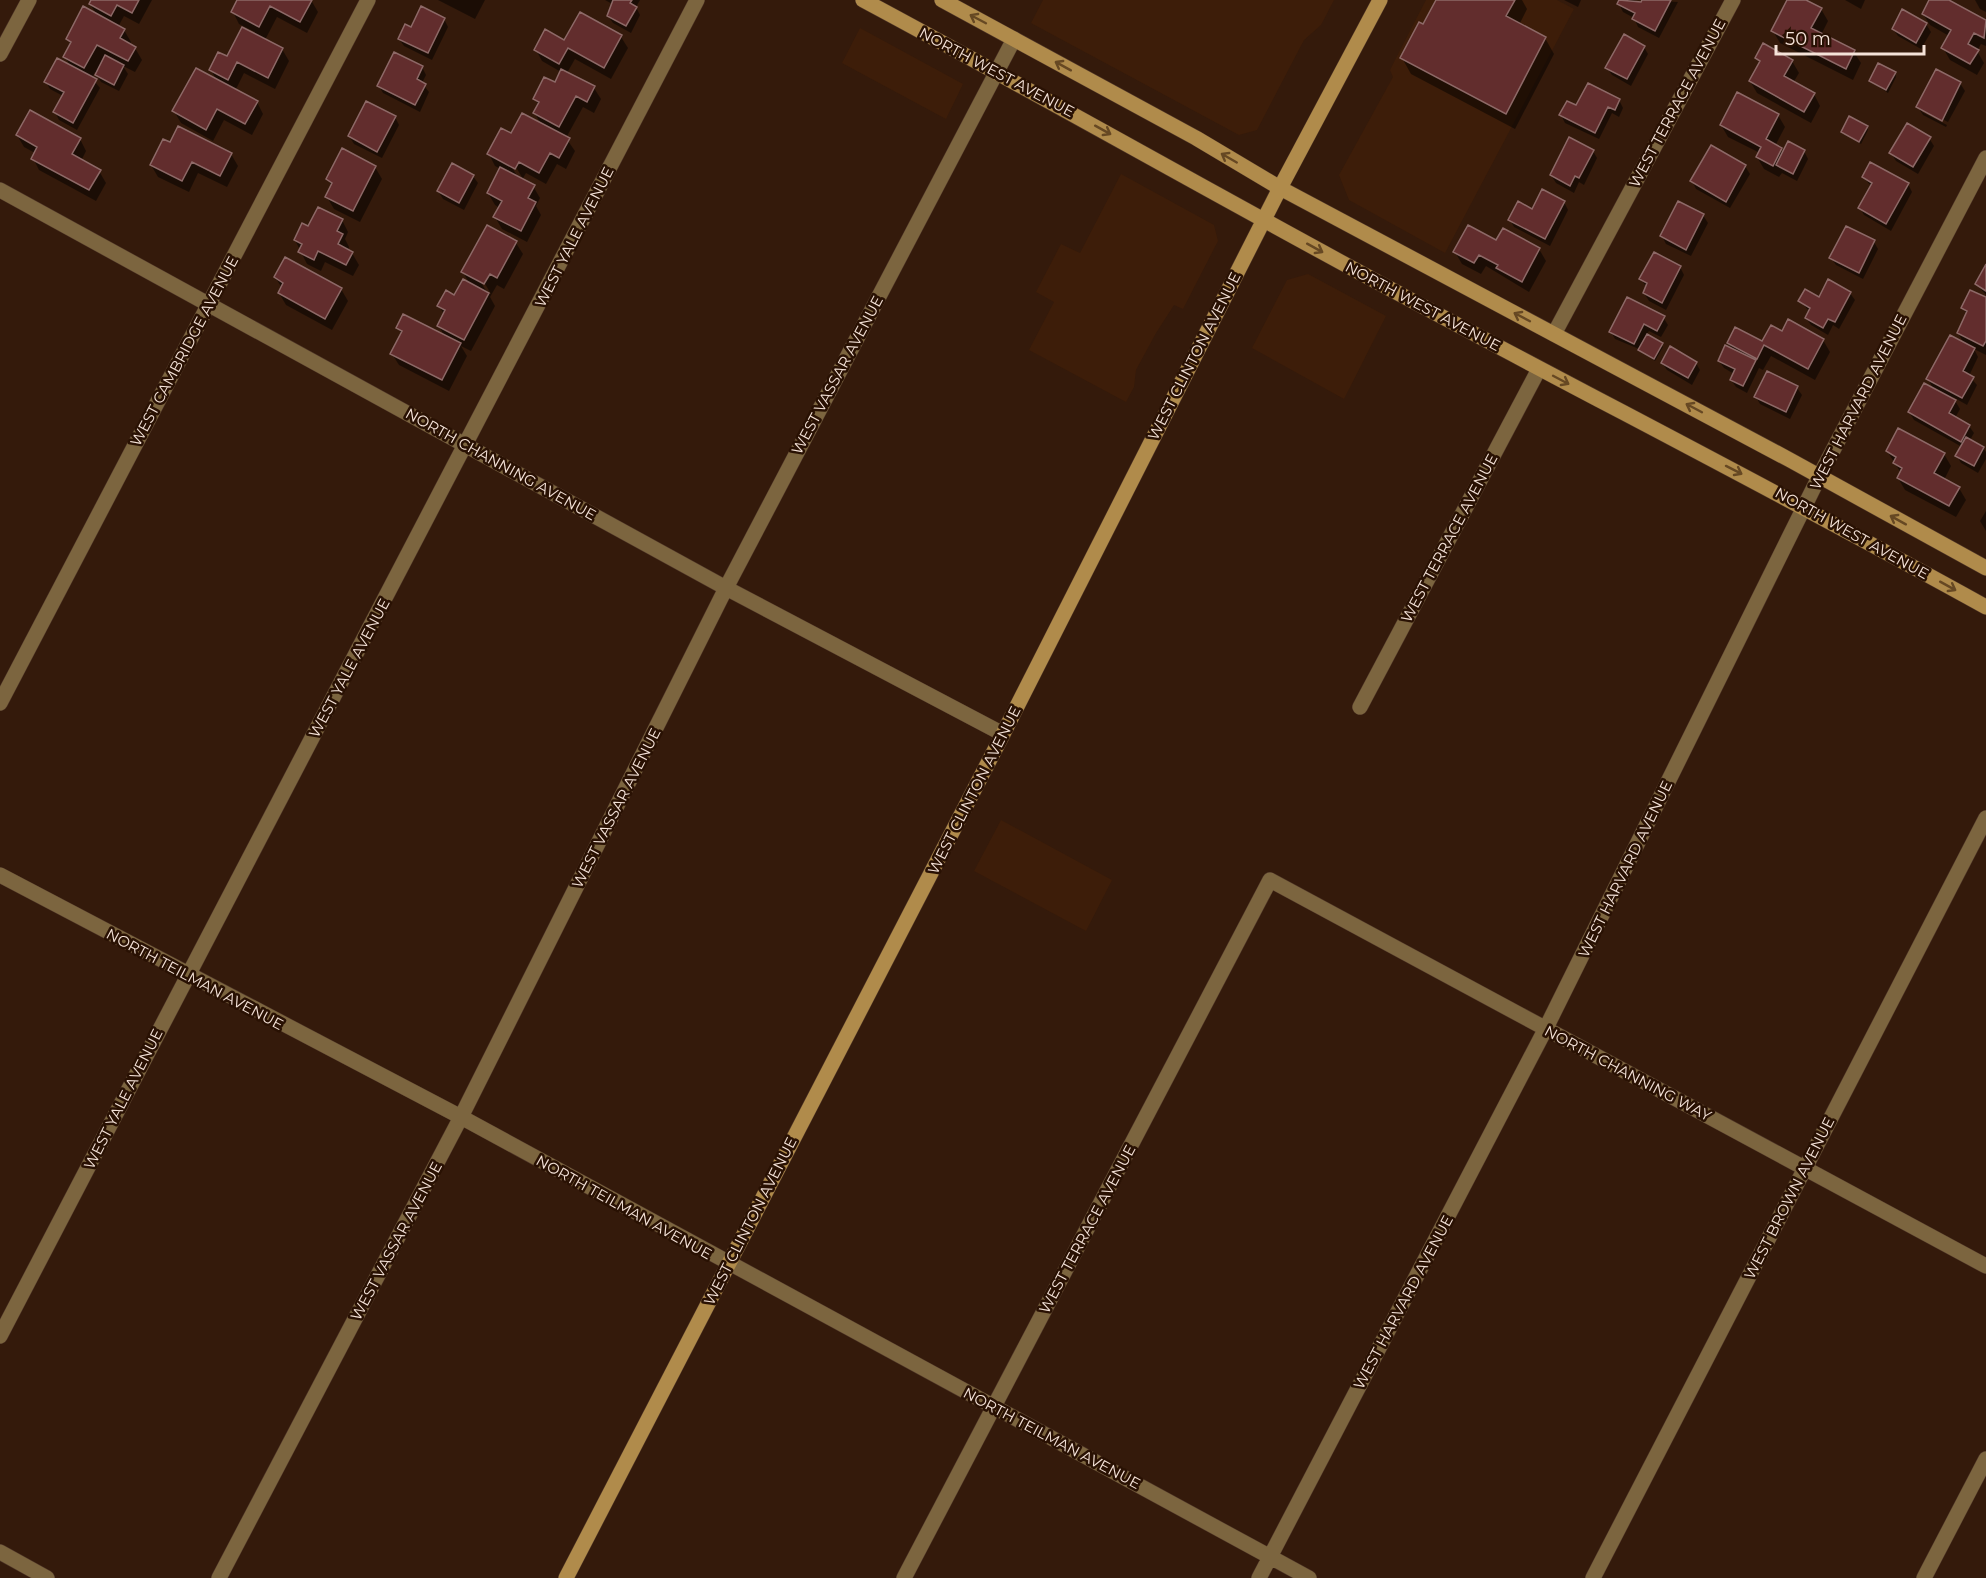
<svg xmlns="http://www.w3.org/2000/svg" width="1986" height="1578" viewBox="0 0 1986 1578" font-family="Montserrat,sans-serif">
<style>
.built{fill:#3d1d09}
.shadow{fill:#0007;fill-rule:evenodd}
.building{fill:#622d2d;stroke:#8d6967;stroke-width:1.5}
.lines{fill:none;stroke-linecap:round;stroke-linejoin:round}
.minor-casing{stroke:#4f3628;stroke-width:16}
.secondary-casing{stroke:#4f3628;stroke-width:16}
.minor{stroke:#7c653f;stroke-width:15}
.secondary{stroke:#b08b4b;stroke-width:15}
.oneway{stroke:#664823}
.labels{text-anchor:middle;dominant-baseline:central;stroke-width:5;stroke-linejoin:round;paint-order:stroke}
.street-label{font-size:15px;fill:#f5e3d9;stroke:#291103}
</style>
<rect width="100%" height="100%" fill="#341a0b"/>
<!-- built -->
<path class="built" d="M1043,0h291l-13,25 -17,15 -47,90 -18,5 -208,-112z
M1426,0h131l17,9 -129,244 -96,-53 -10,-25 54,-98 -3,-7 5,-10z
M860,28l103,56 -17,35 -104,-56z
M1121,174l93,51 4,16 -35,68 -9,-4 -18,28 -20,37 -2,17 -8,15 -97,-52 25,-48 -18,-10 25,-48 19,9z
M1308,274l78,42 -42,83 -92,-51 35,-68z
M1001,820l111,60 -26,51 -112,-60z"/>
<!-- shadow -->
<path class="shadow" d="M93,0h59l-13,24 -15,-8 -6,11 6,3 7,12 -2,3 6,3 7,12 -7,12 -12,-6 5,8 -9,17 -18,-9 -6,-10 -3,6 8,10 -23,42 -18,-10 -4,-8 8,-16 -13,-7 -4,-7 25,-15 -6,-10 6,-12 -3,-6 29,-24 -7,-11z
M239,0h72l7,12 -11,21 -30,-16 -12,23 17,9 7,12 -14,28 -31,-16 -9,18 22,11 6,12 -11,21 -28,-15 -11,21 -32,-18 -7,-12 43,-30 -6,-11 42,-35 2,-3 -16,-8 -6,-12z
M438,0h47l-10,19z
M605,0h35l-4,7 4,8 -9,18 -18,-10 -5,-7 6,-11z
M1437,0h85l5,9 -8,16 26,13 9,16 -39,75 -104,-55 -9,-16z
M1564,0h17l-3,7z
M1621,0h13l8,4 2,-4 34,2 -19,36 -21,-11 -4,-9 -11,-6 -4,-8z
M1789,0h13l19,9 7,12 -7,14 33,17 7,11 -8,17 -73,-37 -7,-12z
M1845,0h20l-4,9z
M1931,0h15l40,22v24l-5,-2 -4,7 7,12 -7,12 -27,-15 -7,-12 6,-12 -19,-11 -7,-11z
M1975,0h11v12l-6,-3z
M444,19l4,8 -16,33 -28,-14 -5,-7 13,-10z
M1926,24l5,8 -10,17 -23,-13 -5,-7z
M621,37l7,11 -17,31 -36,-20 -8,14 27,15 7,11 -7,14 -11,-6 -17,31 9,13 -9,18 -9,-5 -11,20 -20,-11 -4,7 11,6 7,12 -4,8 5,9 -14,27 -25,-13 -7,-12 5,-9 -5,-3 -7,-12 13,-24 -6,-3 -6,-12 23,-19 29,-10 -6,-12 4,-7 -4,-7 20,-15 6,-12 -19,-11 -6,-11 29,-8zM513,162l10,17h-4l-9,-15z
M1644,47l4,7 -17,32 -19,-11 -5,-7z
M1757,58l35,3 7,12 -6,10 21,11 6,12 -9,17 -54,-30 -7,-12 10,-17z
M422,67l4,8 -4,8 7,9 -9,20 -37,-19 -4,-7z
M1895,73l1,4 -8,16 -17,-12z
M1960,83l5,8 -17,31 -26,-13v3l25,13 -1,2 -23,-12 -5,-8z
M1619,100l4,8 -4,9 -7,-4 -13,26 -34,-16 -4,-8 16,-8z
M1778,115l7,12 -10,19 8,7 21,-2 4,8 -11,22 -15,-8 -3,4 -15,-8 -7,-12 3,-4 -32,-16 -7,-12z
M395,117l4,8 -17,33 -28,-14 -5,-8z
M1867,127l1,3 -7,14 -18,-12z
M17,135l63,4 6,12 -5,10 18,10 7,12 -10,18 -57,-31 -6,-12 2,-5 -11,-6z
M1929,138l5,8 -16,28 -22,-13 -5,-8z
M1593,151l4,7 -13,27 -5,-3 -5,11 -18,-10 -5,-8z
M231,154l7,12 -11,21 -29,-14 -9,19 -31,-15 -7,-12z
M1745,166l5,8 -20,34 -34,-19 -4,-8z
M375,167l7,12 -22,43 -26,-13 -7,-12 5,-11 -4,-7z
M473,176l5,7 -14,27 -21,-11 -5,-8z
M1863,177l45,7 4,8 -21,39 -27,-16 -4,-7 12,-21z
M1564,202l4,8 -18,36 -36,-19 -4,-7z
M1679,203l24,12 5,8 -17,33 -25,-12 -4,-8z
M342,220l6,12 -3,7 4,8 -1,4 4,2 7,12 -6,11 -28,-14 -4,9 -14,-7 -12,-24 14,-12z
M487,227l29,16 7,11 -19,35 -7,-4 -7,12 5,9 -24,45 -10,-5 6,10 -18,35 -50,-26 -7,-11 10,-19 -4,-7 47,9 -6,-11 6,-10 -6,-10 31,-21 -7,-13zM481,277l10,17h-3l-9,-15z
M1496,242l43,7 7,12 -17,31 -43,-26 -5,8 -19,-10 -7,-12z
M1874,242l4,7 -15,30 -27,-14 -5,-7z
M1680,267l4,8 -18,35 -17,-9 -5,-8 3,-5 -6,-9z
M1986,267v28l-10,-11z
M275,277l66,12 7,12 -16,29 -46,-25 -7,-12 3,-5z
M1850,293l5,7 -16,29 -6,-4 -5,10 -17,-10 -5,-7 4,-6 -10,-11z
M1986,299v56l-12,-6 4,8 -9,19 8,9 -10,20 -14,-8 7,12 -5,9 14,8 5,7 -4,7 13,8 3,4v7l-8,14 -17,-10 -4,-7 5,-9 -48,-27 -5,-8 25,-22 -6,-11 37,-34 -7,-12 9,-18 -4,-7z
M1663,317l5,8 -7,12 -12,-6 -3,4 17,12 -8,14 -16,-12 -24,-10 -4,-7z
M1782,333l41,7 7,12 -15,28 -44,-24 -8,14 -4,-2 -12,25 -11,-6 -5,-7 3,-6 -10,-6 -5,-7 14,-11 -5,-7h35z
M1662,363h34l4,7 -8,15 -25,-15z
M1767,373l30,15 5,7 -12,24 -30,-15 -4,-7z
M1887,451l57,3 7,12 -7,14 15,8 7,12 -10,17 -51,-27 -7,-12 3,-5z
M1986,511v20l-6,-10z"/>
<!-- building -->
<path class="building" d="M91,0h48l-7,13 -15,-8 -6,11 -22,-12z
M237,0h75l-12,22 -30,-16 -11,21 -28,-15z
M613,0h19l-2,3 7,4 -11,19 -19,-10z
M1436,0h79l-9,16 40,21 -40,77 -106,-56 19,-36 4,2z
M1619,0l22,2 1,-2h29l-16,31 -23,-12 3,-6 -18,-9z
M1787,0h19l16,8 -11,20 44,22 -9,19 -75,-38z
M1929,0h20l37,20 -2,18 -10,-5 -6,11 11,6 -9,14 -29,-16 10,-18 -29,-16z
M83,6l42,23 -5,9 16,9 -8,14 -31,-16 -13,23 -21,-11 8,-15 -5,-3z
M421,6l24,12 -17,35 -30,-14 7,-15 6,3z
M1902,9l25,14 -11,20 -24,-14z
M580,12l42,23 -18,33 -36,-20 -9,16 -25,-14 11,-21 19,11z
M242,27l41,21 -15,30 -31,-16 -9,18 -19,-10 9,-18 9,4z
M1624,34l21,12 -18,33 -22,-11z
M1763,43l30,17 -9,16 31,17 -11,19 -55,-31 11,-20 -5,-3z
M394,52l29,14 -6,13 9,5 -11,21 -38,-19z
M105,55l19,10 -10,20 -19,-10z
M57,58l40,21 -24,44 -20,-11 11,-20 -20,-10z
M1878,63l18,9 -10,18 -17,-9z
M196,68l62,33 -13,23 -28,-15 -11,21 -34,-19z
M561,69l34,17 -8,16 -11,-6 -17,31 -26,-14 6,-11 -6,-3 11,-22 11,5z
M1936,69l25,13 -19,39 -26,-14z
M1588,83l32,16 -5,11 -7,-3 -13,26 -36,-18 8,-14 9,4z
M1737,92l42,22 -13,25 16,9 -9,18 -17,-9 5,-10 -41,-22z
M366,101l30,15 -19,36 -29,-16z
M30,110l51,28 -9,16 29,16 -12,20 -58,-31 6,-12 -21,-12z
M522,113l48,25 -11,20 -9,-5 -11,20 -20,-11 -4,7 -28,-15 14,-26 10,5z
M1849,116l19,10 -9,16 -18,-10z
M1907,123l24,14 -18,30 -24,-14z
M178,126l54,27 -12,23 -28,-14 -10,19 -32,-16 13,-26 7,3z
M1569,137l25,13 -15,28 -4,-2 -5,10 -20,-11z
M1788,141l17,9 -12,24 -17,-9z
M1711,145l35,20 -20,37 -36,-21z
M342,148l34,18 -23,45 -28,-14 7,-14 -6,-4z
M1870,162l39,21 -23,41 -28,-16 14,-25 -10,-6z
M452,163l22,12 -15,28 -22,-12z
M500,167l35,18 -7,13 8,4 -15,29 -28,-14 9,-16 -15,-8z
M1542,189l23,12 -20,38 -37,-19 10,-19 14,8z
M1678,201l26,13 -18,36 -26,-14z
M318,207l25,12 -6,12 6,3 -5,10 15,8 -7,13 -28,-14 -4,9 -16,-8 4,-8 -8,-4 8,-17 6,3z
M487,225l30,16 -20,37 -7,-4 -6,10 -23,-12z
M1468,225l28,15 7,-12 37,20 -18,34 -26,-14 2,-3 -19,-10 -5,8 -21,-11z
M1846,226l29,14 -16,33 -30,-15z
M1654,252l27,14 -19,37 -19,-10 4,-10 -8,-4z
M285,257l57,31 -17,31 -47,-26 5,-10 -9,-6z
M1986,264v27l-11,-7z
M463,279l26,14 -25,47 -27,-14 8,-16 -8,-4 9,-16 8,5z
M1828,279l23,13 -16,30 -7,-3 -5,9 -18,-10 5,-10 -12,-7 7,-12 14,8z
M1970,290l16,7v44l-3,5 -26,-13 10,-22 -6,-3z
M1627,297l38,19 -8,15 -13,-7 -10,20 -25,-12z
M403,314l58,29 -19,37 -52,-26 12,-23 -6,-3z
M1788,319l36,20 -16,30 -44,-24 -7,14 -30,-16 8,-16 27,14 9,-16 11,6z
M1647,334l16,9 -9,16 -16,-9z
M1950,335l25,13 -12,23 11,6 -12,21 -36,-19z
M1725,345l31,15 -13,26 -13,-6 5,-11 -17,-8z
M1670,346l27,16 -9,16 -27,-15z
M1767,371l31,15 -12,26 -32,-15z
M1924,383l32,17 -7,13 21,12 -9,17 -53,-30z
M1898,428l47,25 -11,20 26,14 -11,19 -52,-28 5,-10 -9,-5 3,-6 -10,-6z
M1966,437l18,10 -10,19 -19,-10z"/>
<g class="lines">
<defs>
<path id="minor" d="M0,54l29,-54
M0,190l726,398 277,146
M1554,334l179,-334
M0,703l368,-703
M1360,707l179,-338
M0,875l461,242 848,461
M0,1336l697,-1336
M0,1552l47,26
M219,1578l242,-461 265,-529 288,-549
M904,1578l366,-698 716,386
M1259,1578l287,-550 273,-551 167,-319
M1593,1578l393,-760
M1924,1578l62,-119"/>
<path id="secondary" d="M863,0c183,98 363,201 546,299 192,103 386,202 577,308
M942,0l254,138 84,50 510,272 196,108
M566,1578l437,-844 277,-546 100,-188"/>
</defs>
<!-- minor casing -->
<use href="#minor" class="minor-casing"/>
<!-- secondary casing -->
<use href="#secondary" class="secondary-casing"/>
<!-- minor -->
<use href="#minor" class="minor"/>
<!-- secondary -->
<use href="#secondary" class="secondary"/>
</g>
<!-- one-way arrows -->
<defs><path id="oneway-shaft" d="M-6 0H5M1.5-3L5.5 0L1.5 3" fill="none" stroke-width="1.6" stroke-linecap="round" stroke-linejoin="round" transform="scale(1.5)"/></defs>
<g class="oneway">
<use href="#oneway-shaft" transform="translate(978 19) rotate(-152)"/>
<use href="#oneway-shaft" transform="translate(1063 66) rotate(-151)"/>
<use href="#oneway-shaft" transform="translate(1103 130) rotate(29)"/>
<use href="#oneway-shaft" transform="translate(1229 158) rotate(-150)"/>
<use href="#oneway-shaft" transform="translate(1315 248) rotate(29)"/>
<use href="#oneway-shaft" transform="translate(1522 317) rotate(-152)"/>
<use href="#oneway-shaft" transform="translate(1561 380) rotate(28)"/>
<use href="#oneway-shaft" transform="translate(1694 408) rotate(-152)"/>
<use href="#oneway-shaft" transform="translate(1734 470) rotate(27)"/>
<use href="#oneway-shaft" transform="translate(1898 520) rotate(-151)"/>
<use href="#oneway-shaft" transform="translate(1948 586) rotate(29)"/>
</g>
<g class="labels">
<!-- street labels -->
<g class="street-label">
<text transform="translate(997 72) rotate(28)">NORTH WEST AVENUE</text>
<text transform="translate(1677 103) rotate(-62)">WEST TERRACE AVENUE</text>
<text transform="translate(574 237) rotate(-63)">WEST YALE AVENUE</text>
<text transform="translate(1423 306) rotate(28)">NORTH WEST AVENUE</text>
<text transform="translate(184 351) rotate(-62)">WEST CAMBRIDGE AVENUE</text>
<text transform="translate(1194 356) rotate(-63)">WEST CLINTON AVENUE</text>
<text transform="translate(837 375) rotate(-62)">WEST VASSAR AVENUE</text>
<text transform="translate(1858 402) rotate(-63)">WEST HARVARD AVENUE</text>
<text transform="translate(501 464) rotate(29)">NORTH CHANNING AVENUE</text>
<text transform="translate(1852 533) rotate(29)">NORTH WEST AVENUE</text>
<text transform="translate(1449 538) rotate(-62)">WEST TERRACE AVENUE</text>
<text transform="translate(349 668) rotate(-62)">WEST YALE AVENUE</text>
<text transform="translate(974 790) rotate(-63)">WEST CLINTON AVENUE</text>
<text transform="translate(616 808) rotate(-63)">WEST VASSAR AVENUE</text>
<text transform="translate(1625 869) rotate(-64)">WEST HARVARD AVENUE</text>
<text transform="translate(195 979) rotate(28)">NORTH TEILMAN AVENUE</text>
<text transform="translate(1628 1073) rotate(28)">NORTH CHANNING WAY</text>
<text transform="translate(123 1099) rotate(-63)">WEST YALE AVENUE</text>
<text transform="translate(1789 1198) rotate(-63)">WEST BROWN AVENUE</text>
<text transform="translate(624 1207) rotate(29)">NORTH TEILMAN AVENUE</text>
<text transform="translate(750 1221) rotate(-63)">WEST CLINTON AVENUE</text>
<text transform="translate(1087 1229) rotate(-62)">WEST TERRACE AVENUE</text>
<text transform="translate(396 1241) rotate(-62)">WEST VASSAR AVENUE</text>
<text transform="translate(1403 1302) rotate(-62)">WEST HARVARD AVENUE</text>
<text transform="translate(1052 1438) rotate(28)">NORTH TEILMAN AVENUE</text>
</g>
</g>
<!-- scale -->
<path d="M1776 45v9h148v-9" fill="none" stroke="#f5e3d9" stroke-width="3"/>
<text x="1785" y="45" font-size="18" fill="#f5e3d9" stroke="#291103" stroke-width="4.5" paint-order="stroke">50 m</text>
</svg>
